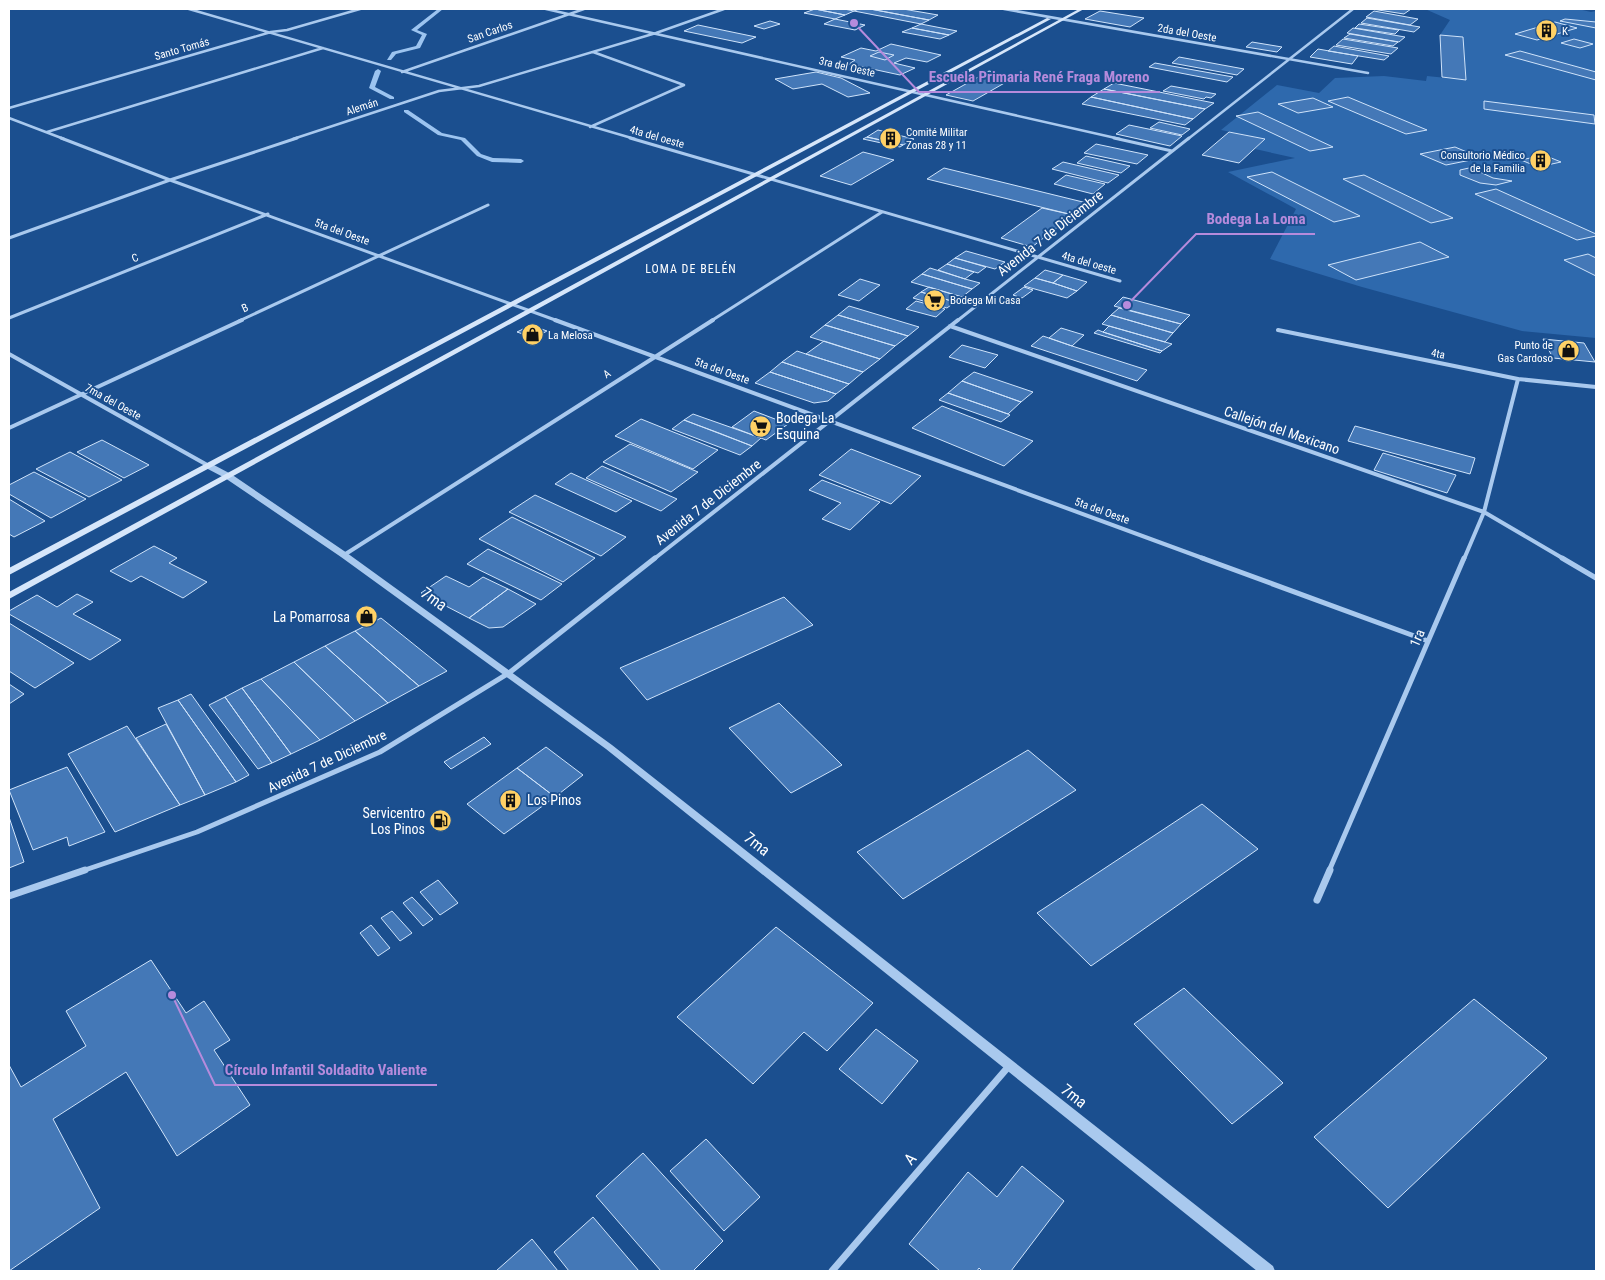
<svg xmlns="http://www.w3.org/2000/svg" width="1605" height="1280" viewBox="0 0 1605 1280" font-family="'Roboto Condensed',sans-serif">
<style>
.green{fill:#2e69ad}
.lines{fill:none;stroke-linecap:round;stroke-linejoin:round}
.stream{fill:#9cc4f0;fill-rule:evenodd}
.building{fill:#4478b7;stroke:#cfe3fa}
.minor-far4{stroke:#a9c9ee;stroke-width:2.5}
.minor-far3{stroke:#a9c9ee;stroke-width:3}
.minor-far2{stroke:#a9c9ee;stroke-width:4}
.minor-far1{stroke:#a9c9ee;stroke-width:5}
.minor{stroke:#a9c9ee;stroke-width:7}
.tertiary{fill:#a9c9ee;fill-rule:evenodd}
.secondary{fill:#d6e6fa;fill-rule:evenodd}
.labels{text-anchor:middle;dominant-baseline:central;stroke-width:4;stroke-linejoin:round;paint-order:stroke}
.far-poi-label{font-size:11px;fill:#fff;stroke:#1b4f8f;text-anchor:start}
.far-street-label{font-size:11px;fill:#fff;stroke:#1b4f8f}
.far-neighbourhood-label{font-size:12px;letter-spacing:1px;fill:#fff;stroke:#1b4f8f}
.street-label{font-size:14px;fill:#fff;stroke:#1b4f8f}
.poi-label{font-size:14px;fill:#fff;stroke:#1b4f8f;text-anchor:start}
.near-street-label{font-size:16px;fill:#fff;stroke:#1b4f8f}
.leader{fill:none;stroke:#b68bdc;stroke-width:2}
.callout-dot{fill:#b68bdc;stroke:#1b4f8f;stroke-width:2}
.callout-label{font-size:15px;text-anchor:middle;font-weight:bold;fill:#b68bdc;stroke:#1b4f8f;stroke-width:4;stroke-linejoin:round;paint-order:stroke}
</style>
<rect width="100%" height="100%" fill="#1b4f8f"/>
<!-- green -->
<path class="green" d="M1425,9h153l13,3 5,-1v327l-74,-7 -160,-44 -92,-28 26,-50 -68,-37 67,-14 -40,-9 10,-10 -44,-9 56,-45 42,8 16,-15 49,-2 42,5 1,-5 39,4 -3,-43 -23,-2 10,-15z"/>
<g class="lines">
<!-- stream -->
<path class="stream" d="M438,9h5l-26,21 10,4 -7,14 -24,6 -5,6h-4l5,-8 24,-6 6,-11 -11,-5z
M378,69l3,2 -6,16 19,10v2h-4l-21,-11 6,-17z
M404,110h4l34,23 23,5 16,16 12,4 28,1 3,2 -3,2 -29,-1 -15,-6 -16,-16 -23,-5 -34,-23z"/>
</g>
<!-- building -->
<path class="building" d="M815,9h29l10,2 -9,4z
M815,9l30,6 -10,4 -31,-6z
M859,9h11l59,11 -8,4 -67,-13z
M870,9h33l35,6 -9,5z
M1372,9h39l-7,5z
M1100,11l44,7 -14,9 -45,-8z
M1374,11l44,8 -8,6 -44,-8z
M1367,18l53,9 -6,5 -53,-9z
M835,19l30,6 -10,5 -31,-6z
M1565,19l31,3v6l-36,-7z
M770,21l10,3 -16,5 -10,-3z
M1555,22l22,6 -40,12 -22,-6z
M921,24l36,7 -8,4 -37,-7z
M1359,24l40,6 -4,4 -40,-6z
M698,25l58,12 -14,6 -58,-12z
M912,28l37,7 -9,4 -38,-7z
M1353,28l52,9 -6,5 -52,-9z
M1350,34l48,8 -5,4 -49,-8z
M1440,35l23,2 3,43 -24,-3z
M1343,39l55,9 -7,6 -55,-9z
M1574,39l19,5 -13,4 -19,-5z
M1252,42l30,5 -5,5 -31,-5z
M891,44l50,11 -14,7 -21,-4 -12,5 21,5 -15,7 -51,-11 6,-4 -14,-3 20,-9 15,3z
M1334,46l55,10 -5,4 -56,-9z
M1318,49l40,7 -6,8 -42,-7z
M1520,51l76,21v8l-91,-25z
M879,52l15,3 -9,5 -15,-4z
M1179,57l65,12 -7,6 -65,-12z
M1155,63l78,14 -6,5 -78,-15z
M989,71l26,6 -42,24 -27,-6z
M816,72l25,6 29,15 -22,4 -26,-13 -29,5 -18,-10z
M1114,83l100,20 -9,6 -101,-20z
M1171,86l45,8 -5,4 -5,-1 -2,2 -41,-8z
M1104,89l101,20 -12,10 -102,-22z
M1091,97l102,22 -8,6 -103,-21z
M1348,97l79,33 -21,4 -78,-33z
M1313,98l20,9 -35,6 -20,-9z
M1484,101l110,14 1,9 -111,-15z
M1258,112l75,35 -23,4 -74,-35z
M1159,122l31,7 -8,6 -32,-7z
M1129,125l53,11 -12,10 -54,-12z
M878,130l36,9 -11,6 -36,-8z
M1229,132l36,7 -26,24 -37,-8z
M867,137l36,8 -3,2 -37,-8z
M1096,144l52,11 -11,9 -53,-11z
M1455,147l26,11 -35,7 -26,-11z
M863,152l31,8 -43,25 -31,-9z
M1544,155l17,7 -23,5 -17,-7z
M1086,156l44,10 -9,7 -44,-10z
M1063,162l56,13 -11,8 -56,-14z
M1478,166l2,6 13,6 19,3 -16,4 -16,-2 -20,-8v-5z
M944,168l143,35 -14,12 -146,-36z
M1272,172l88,44 -26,6 -87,-45z
M1066,175l39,9 -12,10 -39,-10z
M1364,175l89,43 -22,5 -88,-44z
M1496,189l100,45v2l-19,4 -102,-46z
M1042,208l31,7 -41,32 -31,-9z
M1420,242l29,15 -93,23 -28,-15z
M966,251l39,11 -10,7 -40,-11z
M1588,254l8,4v18l-32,-16z
M955,258l31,9 -8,6 -31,-9z
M947,264l27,8 -9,7 -27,-9z
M930,268l35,11 15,4 -8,6 -50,-15z
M1045,270l18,5 -10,8 -18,-5z
M922,274l50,15 -10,8 -51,-15z
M1063,275l24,7 -10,9 -24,-8z
M1035,278l18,5 24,8 -10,7 -43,-12z
M860,279l20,6 -21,16 -21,-6z
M929,287l33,10 -7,5 -34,-10z
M1024,287l9,3 -11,8 -9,-3z
M921,292l34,10 -8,6 -34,-10z
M1123,297l67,18 -9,9 -67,-18z
M916,301l29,8 -9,8 -30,-8z
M849,306l70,21 -11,9 -70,-21z
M1119,308l62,16 -8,9 -62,-18z
M838,315l70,21 -13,10 -70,-21z
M1111,315l62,18 -8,9 -63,-18z
M825,325l70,21 -15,13 -70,-22z
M1109,326l63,18 -10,7 -59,-19z
M536,327l11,4 -13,7 -17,-6 8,-4z
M1061,328l23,7 -12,11 -23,-8z
M1098,330l5,2 59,19 -2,2 -66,-20z
M1043,336l29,10 75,24 -10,11 -106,-35z
M1543,339l41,4 11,19 -42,-4z
M824,341l56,18 -17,13 -57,-18z
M962,345l36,10 -13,13 -36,-11z
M797,351l9,3 57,18 -14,12 -67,-22z
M782,362l67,22 -13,10 -66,-22z
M770,372l66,22 -8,7 -14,2 -59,-20z
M974,372l59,20 -12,10 -59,-21z
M962,381l59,21 -13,12 -60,-21z
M948,393l60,21 2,1 -9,7 -62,-22z
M942,406l91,35 -29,25 -92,-38z
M754,411l34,13 -22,16 -34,-13z
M693,414l68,24 -9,8 -68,-26z
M641,419l77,31 -25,19 -78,-33z
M684,420l35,13 33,13 -12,9 -68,-26z
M1355,426l120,32 -5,16 -122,-33z
M102,440l47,25 -25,13 -47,-26z
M630,444l68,28 -27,20 -68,-30z
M851,449l70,27 -30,28 -72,-29z
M70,452l52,28 -33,17 -53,-28z
M1383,453l73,22 -9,18 -73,-23z
M602,466l75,33 -16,12 -75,-33z
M34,472l52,27 -35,19 -42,-24v-9z
M571,473l61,28 -16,11 -61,-28z
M822,480l58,22 -30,28 -28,-11 19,-16 -32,-13z
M535,495l91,42 -25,19 -92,-44z
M9,499l36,22 -31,16 -5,-3z
M512,517l83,41 -32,24 -84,-43z
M154,546l23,12 -8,5 38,19 -24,16 -42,-22 -10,6 -21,-11z
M488,549l74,35 -21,16 -74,-36z
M446,576l23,11 14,-10 25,12 -39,29 -48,-25z
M508,589l28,15 -33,23 -14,1 -20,-10z
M77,594l16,8 -20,12 48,26 -31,20 -81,-46v-3l28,-16 20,12z
M784,597l29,28 -166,75 -27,-32z
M381,618l66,53 -28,15 -64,-55z
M9,623l65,40 -39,25 -26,-17z
M355,631l64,55 -31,17 -63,-57z
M325,646l63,57 -33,18 -61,-59z
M294,662l61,59 -35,19 -59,-61z
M261,679l59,61 -29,14 -49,-66z
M9,684l15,10 -15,10z
M242,688l49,66 -19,9 -47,-66z
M191,694l58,81 -13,7 -58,-82z
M225,697l47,66 -14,6 -49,-64z
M178,700l58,82 -31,13 -47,-87z
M779,703l63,62 -51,28 -62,-65z
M166,724l39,71 -25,10 -44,-67z
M127,726l53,79 -65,27 -47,-78z
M484,737l7,7 -40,25 -7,-7z
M546,747l37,28 -28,22 -38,-29z
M1028,750l48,40 -173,109 -46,-47z
M67,767l38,65 -36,14 -2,-9 -34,13 -24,-60z
M517,768l38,29 -51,37 -37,-30z
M1202,804l56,45 -167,117 -54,-53z
M9,817l15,45 -15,6z
M438,880l20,23 -18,12 -20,-23z
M412,897l21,22 -10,7 -20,-23z
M392,911l20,22 -12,8 -19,-23z
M371,925l19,23 -12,8 -18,-23z
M776,927l97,76 -46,48 -23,-19 -51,52 -76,-67z
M151,960l35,53 18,-12 26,39 -16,10 36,55 -73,51 -51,-84 -73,47 47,89 -91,63v-206l12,22 65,-41 -20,-35z
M1184,988l99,95 -51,41 -98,-100z
M1474,999l73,59 -159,150 -74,-71z
M876,1029l42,32 -36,43 -43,-35z
M706,1139l54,58 -36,34 -54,-60z
M643,1153l80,88 -30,30h-32l-65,-75z
M1022,1166l42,35 -53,70h-29l-3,-3 -2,3h-37l-31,-27 59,-72 29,25z
M593,1217l46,54h-70l-15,-19z
M532,1239l26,32h-62z"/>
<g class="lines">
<!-- minor-far4 -->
<path class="minor-far4" d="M189,9l446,130
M546,9l574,130
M1004,9l364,64
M593,52l91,33
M402,72l182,-63
M9,108l262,-76 16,-2 73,-21
M9,118l55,21
M590,127l94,-42
M47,132l276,-84
M293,139l146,-48 40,-5 177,-53 68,-24
M1188,139l165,-130"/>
<!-- minor-far3 -->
<path class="minor-far3" d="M61,138l109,42 388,141
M630,138l490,143
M1114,138l58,13
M9,238l161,-58 127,-42
M9,318l259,-104
M239,321l249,-116
M711,321l171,-109
M957,321l232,-183"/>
<!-- minor-far2 -->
<path class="minor-far2" d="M555,320l650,239
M950,326l534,186 80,47
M1278,330l240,49 78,8
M9,354l200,112
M9,428l233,-108
M344,555l369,-235
M654,559l304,-239
M1464,559l20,-47 34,-133"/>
<!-- minor-far1 -->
<path class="minor-far1" d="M1202,558l226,83
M1562,558l34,20
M82,871l115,-39 183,-80 129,-79 146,-115
M1329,871l135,-313"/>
<!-- minor -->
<path class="minor" d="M9,896l76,-26
M1317,900l13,-30
M832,1271l177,-205"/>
<!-- tertiary -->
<path class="tertiary" d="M206,464h6l19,10 116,79 265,192 661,521 2,5h-18l-651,-522 -265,-192 -116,-79 -19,-10z"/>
<!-- secondary -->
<path class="secondary" d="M1079,9h5l-1075,590v-7z
M1047,18l4,1 -1042,556v-7z"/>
</g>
<!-- icons -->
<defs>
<symbol id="building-disc" viewBox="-11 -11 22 22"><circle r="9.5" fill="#ffd166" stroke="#1b4f8f"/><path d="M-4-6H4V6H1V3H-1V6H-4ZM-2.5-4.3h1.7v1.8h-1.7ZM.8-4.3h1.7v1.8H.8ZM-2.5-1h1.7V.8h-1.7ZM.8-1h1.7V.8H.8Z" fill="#111"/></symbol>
<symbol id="supermarket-disc" viewBox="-11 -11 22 22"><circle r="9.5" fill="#ffd166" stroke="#1b4f8f"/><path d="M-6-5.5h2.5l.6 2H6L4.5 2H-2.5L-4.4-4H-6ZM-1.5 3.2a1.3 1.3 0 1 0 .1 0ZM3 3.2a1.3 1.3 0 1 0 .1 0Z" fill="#111"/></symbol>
<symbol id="shop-disc" viewBox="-11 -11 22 22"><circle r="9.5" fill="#ffd166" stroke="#1b4f8f"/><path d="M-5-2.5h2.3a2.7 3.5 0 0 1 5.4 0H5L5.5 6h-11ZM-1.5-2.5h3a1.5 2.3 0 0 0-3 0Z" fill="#111"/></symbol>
<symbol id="fuel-disc" viewBox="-11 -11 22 22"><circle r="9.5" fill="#ffd166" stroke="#1b4f8f"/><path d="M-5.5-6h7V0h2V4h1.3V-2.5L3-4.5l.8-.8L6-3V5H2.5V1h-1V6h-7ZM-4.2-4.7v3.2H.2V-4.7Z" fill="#111"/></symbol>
</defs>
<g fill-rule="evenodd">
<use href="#building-disc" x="1534" y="18" width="25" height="25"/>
<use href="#building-disc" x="878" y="126" width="25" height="25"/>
<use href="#building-disc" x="1528" y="148" width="25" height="25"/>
<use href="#supermarket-disc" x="922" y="288" width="25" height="25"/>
<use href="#shop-disc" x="520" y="322" width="25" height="25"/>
<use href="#shop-disc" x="1556" y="338" width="25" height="25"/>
<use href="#supermarket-disc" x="748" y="414" width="25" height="25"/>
<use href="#shop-disc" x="354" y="604" width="25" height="25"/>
<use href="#building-disc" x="498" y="788" width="25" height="25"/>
<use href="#fuel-disc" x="428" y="808" width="25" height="25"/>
</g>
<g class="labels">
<!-- far-poi labels -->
<g class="far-poi-label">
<text x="1562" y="31">K</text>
<text x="906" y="132">Comité Militar<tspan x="906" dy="13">Zonas 28 y 11</tspan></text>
<text x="1525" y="155" text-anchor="end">Consultorio Médico<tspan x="1525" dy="13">de la Familia</tspan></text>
<text x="950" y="300">Bodega Mi Casa</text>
<text x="548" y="335">La Melosa</text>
<text x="1553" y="345" text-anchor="end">Punto de<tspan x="1553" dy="13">Gas Cardoso</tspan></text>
</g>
<!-- far-street labels -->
<g class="far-street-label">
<text transform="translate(490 32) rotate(-19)">San Carlos</text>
<text transform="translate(1187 33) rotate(10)">2da del Oeste</text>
<text transform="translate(182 49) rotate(-16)">Santo Tomás</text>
<text transform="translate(847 67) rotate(13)">3ra del Oeste</text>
<text transform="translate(362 107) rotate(-18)">Alemán</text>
<text transform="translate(657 137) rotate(16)">4ta del oeste</text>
<text transform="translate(342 232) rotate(20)">5ta del Oeste</text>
<text transform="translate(135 258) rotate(-22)">C</text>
<text transform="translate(1089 263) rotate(16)">4ta del oeste</text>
<text transform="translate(245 308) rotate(-25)">B</text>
<text transform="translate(1438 354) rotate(11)">4ta</text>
<text transform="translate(722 371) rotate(20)">5ta del Oeste</text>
<text transform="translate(607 374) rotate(-33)">A</text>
<text transform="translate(113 402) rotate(29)">7ma del Oeste</text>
<text transform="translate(1102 511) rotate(20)">5ta del Oeste</text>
</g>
<!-- far-neighbourhood labels -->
<g class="far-neighbourhood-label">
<text x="691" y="269">LOMA DE BELÉN</text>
</g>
<!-- street labels -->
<g class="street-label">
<text transform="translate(1050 233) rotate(-38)">Avenida 7 de Diciembre</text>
<text transform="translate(1282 430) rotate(19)">Callejón del Mexicano</text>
<text transform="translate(708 502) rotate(-38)">Avenida 7 de Diciembre</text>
<text transform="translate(1417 638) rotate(-67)">1ra</text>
<text transform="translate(327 761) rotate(-25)">Avenida 7 de Diciembre</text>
</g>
<!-- poi labels -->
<g class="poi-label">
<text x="776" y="418">Bodega La<tspan x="776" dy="16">Esquina</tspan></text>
<text x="350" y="617" text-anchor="end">La Pomarrosa</text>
<text x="527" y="800">Los Pinos</text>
<text x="425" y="813" text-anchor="end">Servicentro<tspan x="425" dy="16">Los Pinos</tspan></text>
</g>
<!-- near-street labels -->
<g class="near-street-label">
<text transform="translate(434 599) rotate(36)">7ma</text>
<text transform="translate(757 844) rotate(38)">7ma</text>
<text transform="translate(1074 1096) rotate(38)">7ma</text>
<text transform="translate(910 1159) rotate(-49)">A</text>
</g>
</g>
<!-- callouts -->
<path class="leader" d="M854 23L919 92H1160M1127 305L1196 234H1315M172 995L215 1085H437"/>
<g class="callout-dot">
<circle cx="854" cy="23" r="5"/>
<circle cx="1127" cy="305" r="5"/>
<circle cx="172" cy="995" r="5"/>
</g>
<g class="callout-label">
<text x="1039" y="82">Escuela Primaria René Fraga Moreno</text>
<text x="1256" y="224">Bodega La Loma</text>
<text x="326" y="1075">Círculo Infantil Soldadito Valiente</text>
</g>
<!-- border -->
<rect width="1605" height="1280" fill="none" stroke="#ffffff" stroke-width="20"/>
</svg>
